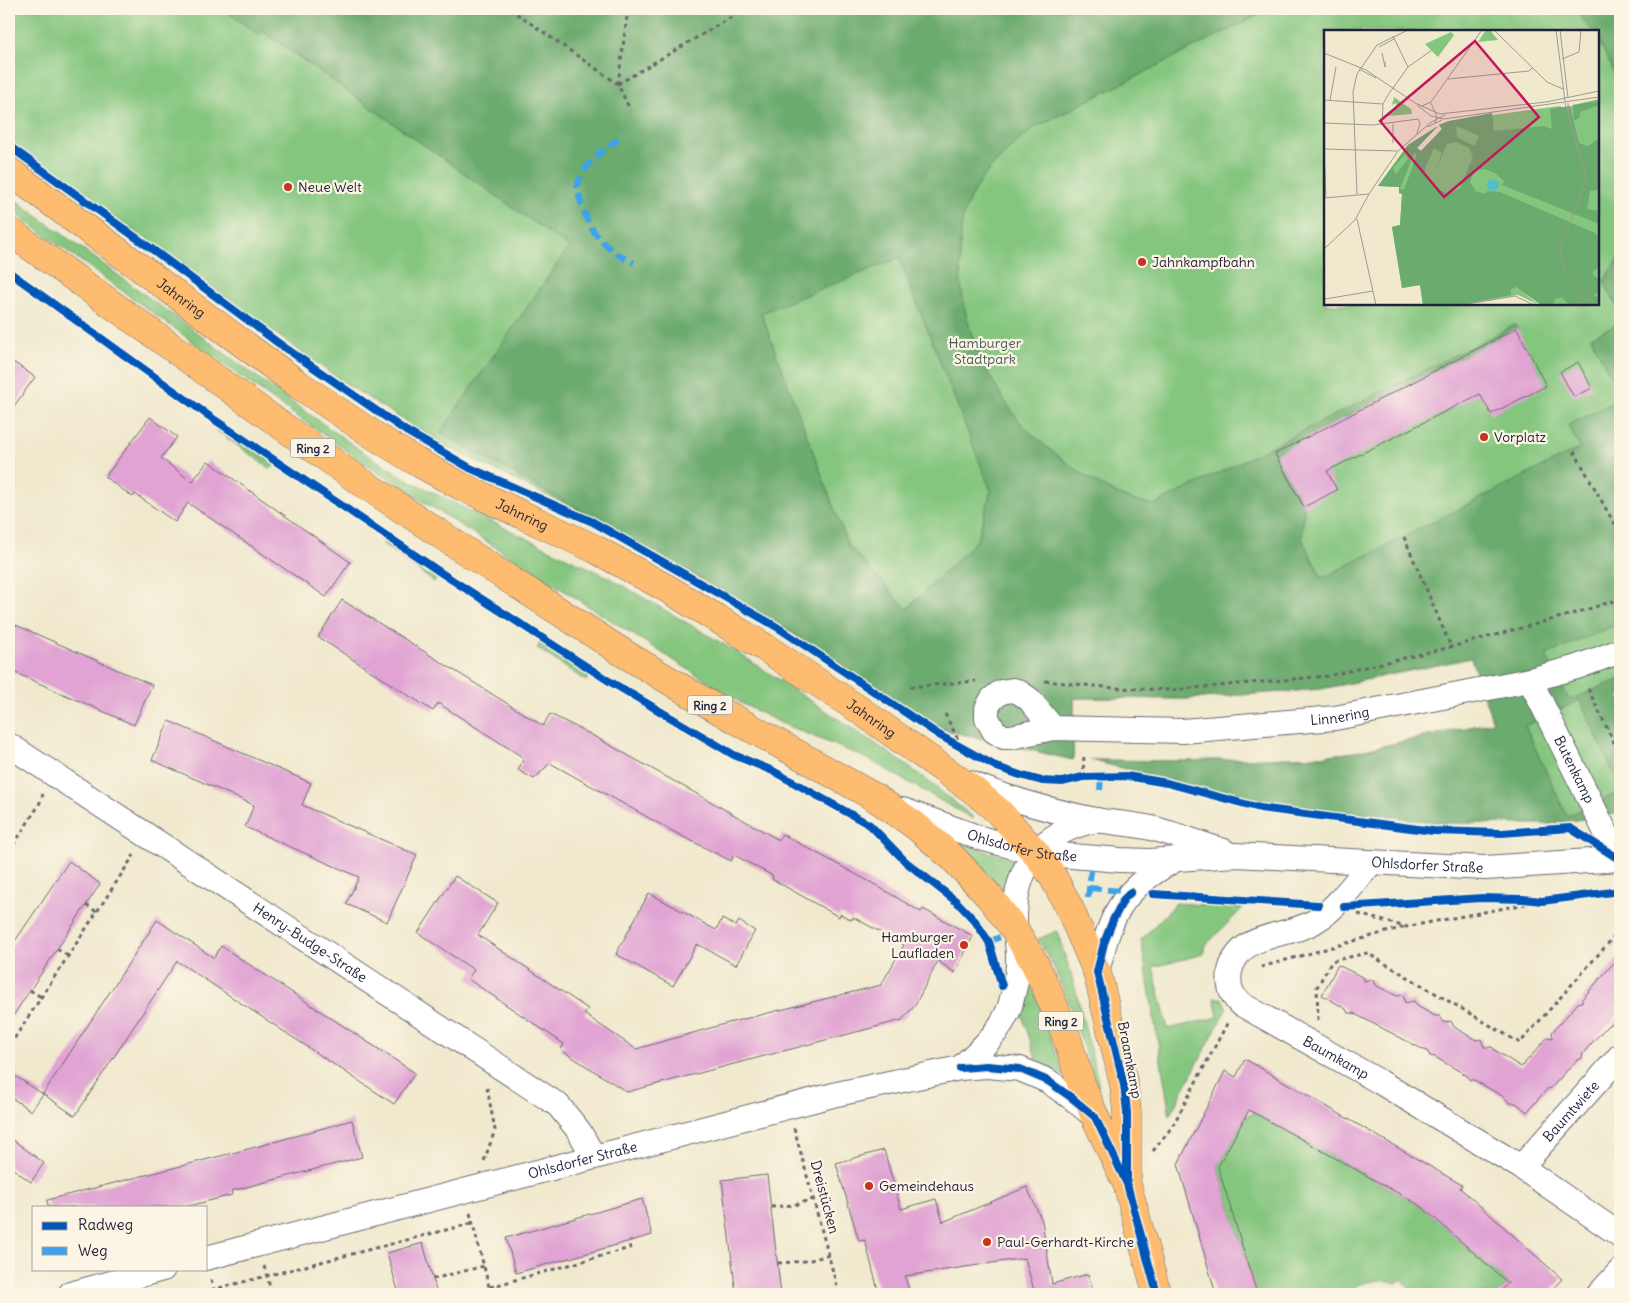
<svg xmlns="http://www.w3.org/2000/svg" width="1629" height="1303" viewBox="0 0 1629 1303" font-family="Delius,sans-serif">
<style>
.green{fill:#85c67f;stroke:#54745d;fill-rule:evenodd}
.forest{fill:#6cab6e;stroke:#476654;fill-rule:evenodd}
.building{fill:#e0a3d3}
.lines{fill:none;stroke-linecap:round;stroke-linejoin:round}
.minor-casing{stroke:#6a686e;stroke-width:26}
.major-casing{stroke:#6a686e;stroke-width:29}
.path{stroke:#6a686e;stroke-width:3;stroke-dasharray:4 4;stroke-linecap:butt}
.minor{stroke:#fff;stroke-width:24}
.major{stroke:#febc70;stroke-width:28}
.quiet{stroke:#3ea2ec;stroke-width:6;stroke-dasharray:12 6;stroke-linecap:butt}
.cycleway-casing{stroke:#fcf5e5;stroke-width:11}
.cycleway{stroke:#0057b8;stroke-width:8}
.poi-dot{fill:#c8321e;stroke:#fcf5e5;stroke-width:2}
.labels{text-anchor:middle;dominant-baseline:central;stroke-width:4.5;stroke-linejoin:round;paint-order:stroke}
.shield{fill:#fcf5e5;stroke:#63616e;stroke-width:1}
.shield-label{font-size:12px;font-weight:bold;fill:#22223b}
.poi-label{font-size:14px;fill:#22223b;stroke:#fcf5e5;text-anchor:start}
.street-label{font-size:14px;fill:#22223b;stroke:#fcf5e5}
.park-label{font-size:14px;fill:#455b53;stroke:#fcf5e5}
.inset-road{fill:none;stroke:#9e9993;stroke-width:1}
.view{fill:#c2185b;fill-opacity:0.15;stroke:#c2185b;stroke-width:2.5}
.inset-edge{fill:none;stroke:#22223b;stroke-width:2.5}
</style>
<rect width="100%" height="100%" fill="#fcf5e5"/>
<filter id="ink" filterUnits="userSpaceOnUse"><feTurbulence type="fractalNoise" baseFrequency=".02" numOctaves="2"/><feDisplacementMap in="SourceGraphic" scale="10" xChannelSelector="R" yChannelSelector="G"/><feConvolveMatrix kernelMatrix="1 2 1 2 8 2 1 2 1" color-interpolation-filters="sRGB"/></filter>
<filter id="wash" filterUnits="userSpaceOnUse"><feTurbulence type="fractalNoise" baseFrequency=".0096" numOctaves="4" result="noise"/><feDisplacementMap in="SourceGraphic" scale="20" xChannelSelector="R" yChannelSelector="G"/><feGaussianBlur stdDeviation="1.12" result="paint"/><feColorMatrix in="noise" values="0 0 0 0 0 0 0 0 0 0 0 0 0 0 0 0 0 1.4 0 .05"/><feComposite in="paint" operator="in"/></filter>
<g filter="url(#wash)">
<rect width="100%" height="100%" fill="#f0e9ce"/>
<!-- green -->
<path class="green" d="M9,9h1611v804l-70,11 -107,-1 -199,-23 -153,-40 94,1 137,-5 33,-4 138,-30 -22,-64 -150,31 -134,10 -113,-1 -1,62 -136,-32 -153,-100 -186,-108 -155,-75 -100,-63 -334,-240zM1325,31h273v273h-273z
M9,195l267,196 90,63 41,25 75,38 126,60 129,75 139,92 43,30 54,43v2l-107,-61 -85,-35 -38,-19 -363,-230 -122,-85 -249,-180z
M219,425l56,39 -4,5 -55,-39z
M386,538l53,38 -5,6 -51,-38z
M541,642l50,32 -5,7 -49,-33z
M951,839l21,8 41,12 -7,36 -27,-30z
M1176,903l67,5 -39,39v7l-51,13 15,62 50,-12 -4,-19h8l5,10 -57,107 -29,-175z
M1057,931l18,56 24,98 -3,2 -25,-78 -16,-39 -17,-31z
M1029,985l6,7 29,84 -27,-15 -15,-46z
M1254,1113l167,93 87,77 -10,11h-83l-13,-15 -6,4c-20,-6 -36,-1 -52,11h-87l-39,-127 28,-51z"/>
<!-- forest -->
<path class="forest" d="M223,9h1047l-236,119c-27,22 -55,46 -68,80 -6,16 -6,38 -6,56 0,58 25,114 61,159 14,16 32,29 49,42 18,13 38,26 59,34 8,3 17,4 25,6l361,-180 2,3 -241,126 28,53 -2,32 20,39 258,-130 -12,-23 52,-26v224l-74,32 23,45 51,-21v108l-40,-87 -55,26 42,90 53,-24v21l-70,11 -107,-1 -199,-23 -153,-40 94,1 137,-5 33,-4 138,-30 -22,-64 -150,31 -134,10 -113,-1 -1,62 -136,-32 -153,-100 -186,-108 -158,-87 129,-186 -307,-216 -3,4zM899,258l92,233 -14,49 -70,69 -59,-64 -87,-232z
M1574,9h46v75l-22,-45v-8h-6z
M1620,258v55l-16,-32z
M1620,323v72l-29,-58z"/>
<g id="blocks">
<!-- building -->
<path class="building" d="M1517,328l29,58 -55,28 -11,-20 -153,77 10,19 -33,17 -29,-53z
M9,359l26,18 -26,36z
M1578,362l14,26 -18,9 -14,-25z
M150,417l27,20 -16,21 31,24 16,-21 142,101 -24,35 -138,-94 -13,19 -40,-28 -2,3 -28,-20z
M342,600l201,126 7,-12 40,20 189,106 3,-6 90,49 49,29 2,-3 50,27 -18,37 -17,-12 -23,44 -13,15 -275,72 -66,-42 3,-6 -96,-65 6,-9 -56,-37 37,-57 43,27 -20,32 110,74 -4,5 52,35 92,-26 153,-38 23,-40 -51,-28 -1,3 -12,-6 -1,3 -67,-38 1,-3 -39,-21 -3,6 -55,-28 -126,-70 -16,16 -16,-9 6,-12 -86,-55 -5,8 -115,-74z
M9,622l143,63 -18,40 -125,-55z
M169,721l142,62 -9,22 115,50 -30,67 -41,-18 13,-27 -114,-50 9,-22 -102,-45z
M69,861l31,23 -91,138v-72z
M649,893l67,37 6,-11 14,7 3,-5 16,10 -19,34 -39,-21 -24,42 -57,-32z
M157,920l57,38 7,-12 194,127 -21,31 -217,-143 -102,155 -32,-22z
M1620,956v55l-7,9 -1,4 -4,1 -25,28 -1,5 -6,3 -25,27 -4,1 -20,23 -11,-9h-7l-5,-6 -30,-17h-4l-4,-5 -31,-18 -5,-1 -2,-4 -75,-39h-5l-2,-4 -24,-14 16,-30 26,13v3l8,-2 3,6 22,11 6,-1 2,8 9,-2 3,5 18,10h5l3,6 8,-1 3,6 22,13 5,-1 3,8h8l4,4 25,16 27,-30 5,1 -1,-6 27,-30h3v-3z
M1245,1059l217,126 -2,3 102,91 -14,15h-50l10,-11 -87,-77 -172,-96 -31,57 39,127h-41l-38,-130 47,-93 11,6z
M9,1072l34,22 -12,17 -22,-15z
M352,1120l10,37 -131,34 1,4 -47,12h-137l-1,-7 209,-53z
M9,1137l35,26 -13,19 -22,-16z
M884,1150l17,59 35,-10 7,23 84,-35 15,34 10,63 36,-10 6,20h-59l-10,-36 -120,18 5,18h-31l-14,-54 -6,1 -23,-78z
M767,1175l14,119h-45l-14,-114z
M642,1199l10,36 -136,38 -10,-35z
M423,1243l14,51h-38l-12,-41z"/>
</g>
</g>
<g filter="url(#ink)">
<use href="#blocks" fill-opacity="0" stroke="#6a686e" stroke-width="1"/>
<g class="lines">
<defs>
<g id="minor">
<path id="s1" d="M1530,680l89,179"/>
<path id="s2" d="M1053,728l-24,-29 -10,-7 -6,-2 -12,2 -9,7 -5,9v10l7,13 10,6h7l42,-9 130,3 152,-13 195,-38 47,-13 43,-16"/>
<path id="s3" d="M9,745l549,360 21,26 15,26"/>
<path d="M970,783c40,17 83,28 125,37 19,3 38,4 56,8 25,6 49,16 73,23"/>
<path id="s4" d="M903,810l77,28 56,15 84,7 29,1 86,-6 250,13 135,-9"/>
<path id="s5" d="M1372,862c-17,19 -33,44 -55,58 -29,19 -77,10 -87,51 -2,13 0,22 9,32l141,79 141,85 99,68"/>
<path d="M1097,972c14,-57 23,-82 76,-111"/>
<path d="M960,1068c20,-18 41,-36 50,-62 4,-15 9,-33 8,-49 0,-13 -3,-25 -3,-38 0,-55 28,-88 82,-99"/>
<path id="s6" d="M1521,1167l99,-111"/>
<path id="s7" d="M206,1258l631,-164 123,-26 27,-2 33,3 28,12 24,17 23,19"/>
<path d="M70,1294l93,-25"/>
<path d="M1599,1294l21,-23"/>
</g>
<g id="major">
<path id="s8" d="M9,171l290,214 76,51 42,26 44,24 134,63 73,40 96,58 94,62 115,81 25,21 38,42 16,22 17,32 28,65 27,113 3,27v65"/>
<path d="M9,231l342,244 113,75 161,104 85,51 166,93 40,28 38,33 35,37 26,34 19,32 14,30 18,43 15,48 14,34 32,67 30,110"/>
</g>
</defs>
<!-- minor casing -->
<use href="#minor" class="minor-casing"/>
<!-- major casing -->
<use href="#major" class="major-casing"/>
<!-- path -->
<path class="path" d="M510,9l108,75
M628,9l-10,75 12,26
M618,84l127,-75
M1574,451l46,83
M1404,537l47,110
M1045,681l70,7 58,2 154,-14 124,-29 118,-32 51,-16
M910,687l66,-6
M1588,689l32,66
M945,714l18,35
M1083,777l1,-24
M9,852l30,-47 4,-11
M86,905l11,7
M1358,914l48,13 136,-26
M57,949l11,7
M1261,967l143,-40
M30,990l11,7
M1318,1020l-1,-33 15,-26 35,-8 153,90 100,-113
M9,1040l3,2 122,-187
M794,1128l45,166
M1153,1151l19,-24 56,-105
M484,1161l11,-31 -8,-42
M771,1207l23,-2 19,-6
M470,1213l21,81
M778,1263l29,-2 22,-6
M264,1266l8,28
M433,1279l51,-13
M211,1280l4,14
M490,1287l140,-39 -2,-7
M196,1294l277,-71"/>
<!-- minor -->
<use href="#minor" class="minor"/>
<!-- major -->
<use href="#major" class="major"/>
<!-- quiet -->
<path class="quiet" d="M619,139c-20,13 -35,25 -42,48 9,39 20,59 57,76
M1100,790l1,-14
M1089,888l33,3
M1088,898l3,-28
M989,942l11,-5"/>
<defs>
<path id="cycleway" d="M9,146l147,106 125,93 125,86 64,37 123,54 184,105 162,108 58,32 23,8 22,6 20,1 21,-5 44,-1 40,7 93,25 173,23 69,2 68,-5 49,31
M9,272l200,144 237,160 163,105 125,74 39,16 97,54 36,37 51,40 18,19 14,21 13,44
M1153,894l165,11
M1344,907l138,-9 41,1 19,2 78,-10
M960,1068l27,-2 33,3 28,12 24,17 23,19 32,67 30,110
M1127,1179v-67l-3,-27 -27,-113 7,-29 9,-23 11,-21 7,-7"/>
</defs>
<!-- cycleway casing -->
<use href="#cycleway" class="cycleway-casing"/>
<!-- cycleway -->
<use href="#cycleway" class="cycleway"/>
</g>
</g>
<!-- markers -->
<g class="poi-dot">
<circle cx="288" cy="187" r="5"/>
<circle cx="1142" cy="262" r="5"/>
<circle cx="1484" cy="437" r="5"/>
<circle cx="964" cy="945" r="5"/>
<circle cx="869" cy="1186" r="5"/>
<circle cx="987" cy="1242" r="5"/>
</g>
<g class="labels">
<!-- shield labels -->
<g class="shield">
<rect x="290.5" y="438.5" width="45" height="19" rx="4"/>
<rect x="687.5" y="695.5" width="45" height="19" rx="4"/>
<rect x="1038.5" y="1011.5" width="45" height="19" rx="4"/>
</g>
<g class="shield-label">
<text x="313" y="448">Ring 2</text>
<text x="710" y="705">Ring 2</text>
<text x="1061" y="1021">Ring 2</text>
</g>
<!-- poi labels -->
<g class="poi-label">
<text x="298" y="187">Neue Welt</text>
<text x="1152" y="262">Jahnkampfbahn</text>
<text x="1494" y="437">Vorplatz</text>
<text x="954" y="937" text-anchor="end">Hamburger<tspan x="954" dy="16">Laufladen</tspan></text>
<text x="879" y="1186">Gemeindehaus</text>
<text x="997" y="1242">Paul-Gerhardt-Kirche</text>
</g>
<!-- street labels -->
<g class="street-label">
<text stroke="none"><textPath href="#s8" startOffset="214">Jahnring</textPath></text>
<text stroke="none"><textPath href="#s8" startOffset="619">Jahnring</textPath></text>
<text stroke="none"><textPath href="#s2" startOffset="464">Linnering</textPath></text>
<text stroke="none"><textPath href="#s8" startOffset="1024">Jahnring</textPath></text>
<text stroke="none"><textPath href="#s1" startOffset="100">Butenkamp</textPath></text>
<text stroke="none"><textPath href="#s4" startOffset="125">Ohlsdorfer Straße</textPath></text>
<text stroke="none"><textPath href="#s4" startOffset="532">Ohlsdorfer Straße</textPath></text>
<text stroke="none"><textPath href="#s3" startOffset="360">Henry-Budge-Straße</textPath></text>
<text stroke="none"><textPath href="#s5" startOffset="332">Baumkamp</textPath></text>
<text transform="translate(1130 1060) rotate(79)">Braamkamp</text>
<text stroke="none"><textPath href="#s6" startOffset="75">Baumtwiete</textPath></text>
<text stroke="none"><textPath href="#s7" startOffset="389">Ohlsdorfer Straße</textPath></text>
<text transform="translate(825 1197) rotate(75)">Dreistücken</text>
</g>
<!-- park labels -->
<g class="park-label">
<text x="985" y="343">Hamburger<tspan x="985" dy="16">Stadtpark</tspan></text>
</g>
</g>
<!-- overview -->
<g transform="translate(1324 30)">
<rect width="275" height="275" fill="#f0e9ce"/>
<path d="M162,0h4l8,10 -20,2zM127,2l3,3 -16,22 -13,-13zM70,67l17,12 1,5 -24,2 1,-4 8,-4 -1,-5 -4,2zM275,69v206h-58l-5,-5 -11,-6 14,11 -21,-10 -58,10h-37l-3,-20 -18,3 -10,-61 8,-2 2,-31 -3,-1v-6l-21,-1 30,-41 30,-19 -21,22 4,3 21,-22 -3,-4 10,-4 111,-15 5,4 8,-5z" fill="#85c67f"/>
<path d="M275,71v4l-19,7v5l-6,4 -1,-16zM246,76l9,37 9,3 11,-8v52l-9,1 -3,18 12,2v13l-97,-39 2,-4 -8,-7 -11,-5 -11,2 -4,11 6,9 9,3 2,-3 13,1 95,41 4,5v30l-6,3v4l6,4v14l-6,2 6,2 -2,8h-28l-7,-8 -7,2 -2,6h-12l-25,-18 -5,2v6l-51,10h-37l-3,-20 -18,3 -10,-61 8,-2 2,-31 -3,-1v-6l-21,-1 30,-41 30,-19 -21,22 4,3 21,-22 -3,-4 10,-4 43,-8 2,18 50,-5 8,3 -2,-20zM132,96l23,10 -5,10 -17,-9zM132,112l13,6 4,9 -13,31 -12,6 -11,-5 -12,-16v-5l9,-20 8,5 -7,19 12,-28zM90,123l3,2 -13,34h-4zM81,124l3,5 -12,15 -3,-6z" fill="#6cab6e" fill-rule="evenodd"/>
<path d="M163 155a6 6 0 1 1 12 0a6 6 0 1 1-12 0Z" fill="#52bfcb"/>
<path class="inset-road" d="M170,0l53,52 16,7M232,0l9,71M236,0l8,68M69,6l15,31M55,17l15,-8M0,23l42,17 49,33 25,11 106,-12 53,-11M58,23l3,14v-6M238,29l17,-7 2,-22M35,39l17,9M124,49l81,-8 3,-3M0,70l59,4M6,70l6,-33M107,73l6,14 -2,6M241,73l21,75 -26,73 5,21 23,33M244,73l1,15M93,75l14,11 13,3 155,-22M98,76l9,-4 51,-72M0,93l49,2 45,-6 2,4 -3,11M58,95l1,-21 5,-9 20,-28 24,-17M103,97l15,-7M69,113v-19M0,119l73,2M0,119l2,48M33,164l-4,-102 4,-18 20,-29 31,-15M0,168l45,-4M33,189l19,86M0,219l31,-29 14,-26 29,-43 32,-28 15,-8M1,269l48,-8M138,275l53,-9 19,9"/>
<path class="view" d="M151,11l64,76 -95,80 -64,-76z"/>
<rect width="275" height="275" class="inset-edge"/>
</g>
<!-- margin -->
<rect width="1629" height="1303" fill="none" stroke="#fcf5e5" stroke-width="30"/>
<!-- legend -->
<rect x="32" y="1206" width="175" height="65" fill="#fcf5e5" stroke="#a5a1a1"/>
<rect x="42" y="1222" width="25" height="8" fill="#0057b8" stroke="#a5a1a1"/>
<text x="78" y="1230" font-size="15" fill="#22223b">Radweg</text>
<rect x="42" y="1247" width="25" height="8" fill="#3ea2ec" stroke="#a5a1a1"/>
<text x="78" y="1256" font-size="15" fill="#22223b">Weg</text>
</svg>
